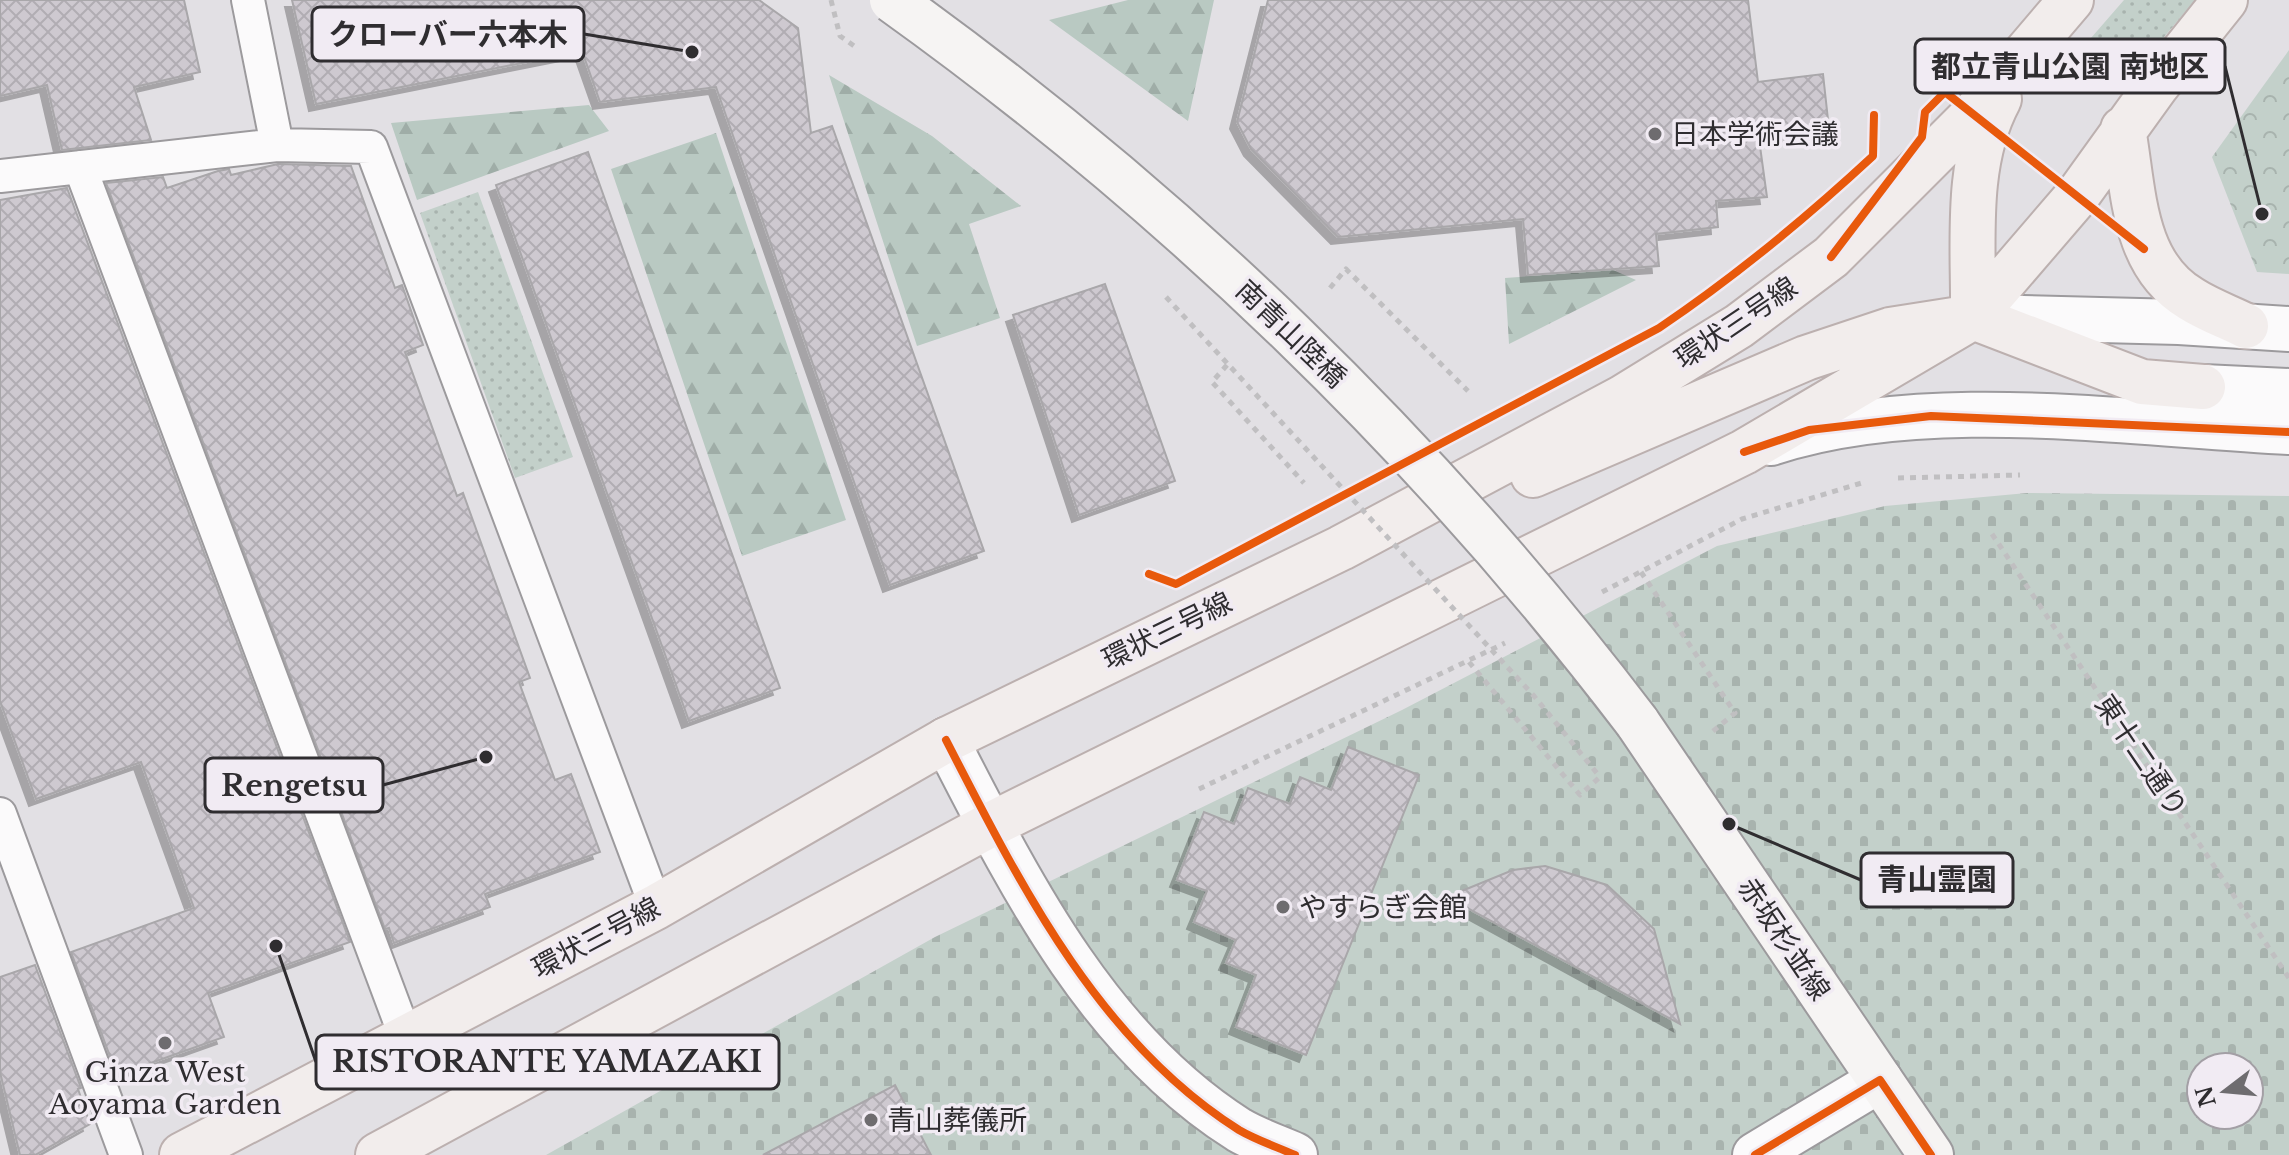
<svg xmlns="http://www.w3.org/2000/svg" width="2289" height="1155" viewBox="0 0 2289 1155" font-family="'Libre Baskerville','Noto Sans JP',serif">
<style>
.grass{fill:url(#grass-dots)}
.forest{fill:url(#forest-firs)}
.cemetery{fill:url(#cemetery-stones);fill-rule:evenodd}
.park{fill:url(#park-crowns)}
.building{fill:url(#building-cross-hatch);stroke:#a9a7aa;stroke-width:2;filter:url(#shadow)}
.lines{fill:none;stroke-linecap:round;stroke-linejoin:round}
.service-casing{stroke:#9c9a9d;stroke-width:36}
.tertiary-casing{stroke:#9c9a9d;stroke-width:48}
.secondary-casing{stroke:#9c9a9d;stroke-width:48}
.primary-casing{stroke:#bcb0af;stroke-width:48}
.path{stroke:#c0bfc1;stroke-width:5;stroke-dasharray:6 6;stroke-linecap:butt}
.service{stroke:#fbfafb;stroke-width:32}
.tertiary{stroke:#fbfafb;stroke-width:44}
.secondary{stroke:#f6f4f3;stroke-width:44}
.primary{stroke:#f2edec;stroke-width:44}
.secondary-bridge-casing{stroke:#9c9a9d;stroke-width:48;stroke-linecap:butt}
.path-bridge{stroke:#c0bfc1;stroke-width:5;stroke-dasharray:6 6;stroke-linecap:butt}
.secondary-bridge{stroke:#f6f4f3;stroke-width:44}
.cycleway-casing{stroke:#f1ebf3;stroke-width:13}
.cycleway{stroke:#e8590c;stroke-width:8}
.poi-dot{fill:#6e6c6f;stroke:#f1ebf3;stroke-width:3}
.labels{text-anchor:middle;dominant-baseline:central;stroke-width:7;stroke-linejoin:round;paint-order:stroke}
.poi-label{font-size:28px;fill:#2f2d30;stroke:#f1ebf3;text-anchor:start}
.street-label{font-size:28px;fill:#2f2d30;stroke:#f1ebf3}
.leader{fill:none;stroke:#2f2d30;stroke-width:3}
.callout-dot{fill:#2f2d30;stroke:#f1ebf3;stroke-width:3}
.callout{fill:#f1ebf3;stroke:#2f2d30;stroke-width:3}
.callout-label{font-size:30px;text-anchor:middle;font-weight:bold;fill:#2f2d30}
</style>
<defs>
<pattern id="grass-dots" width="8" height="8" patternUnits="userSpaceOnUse" patternTransform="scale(2)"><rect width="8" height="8" fill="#c3d0ca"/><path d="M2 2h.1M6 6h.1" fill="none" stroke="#a8b3ae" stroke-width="1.8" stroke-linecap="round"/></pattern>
<pattern id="forest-firs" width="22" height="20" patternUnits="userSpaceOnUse" patternTransform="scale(2)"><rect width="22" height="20" fill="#b9c9c2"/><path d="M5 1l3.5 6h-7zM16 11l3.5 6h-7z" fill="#9fada7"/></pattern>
<pattern id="cemetery-stones" width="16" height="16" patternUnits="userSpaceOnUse" patternTransform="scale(2)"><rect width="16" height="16" fill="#c3d0ca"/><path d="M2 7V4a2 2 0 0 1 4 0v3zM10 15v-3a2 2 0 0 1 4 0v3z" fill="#a8b3ae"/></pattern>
<pattern id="park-crowns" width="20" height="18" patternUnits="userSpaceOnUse" patternTransform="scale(2)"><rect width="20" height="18" fill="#c3d0ca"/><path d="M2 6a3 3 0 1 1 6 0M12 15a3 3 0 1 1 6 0" fill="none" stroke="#a8b3ae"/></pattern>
<pattern id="building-cross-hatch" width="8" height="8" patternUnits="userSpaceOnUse" patternTransform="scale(2)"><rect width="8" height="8" fill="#cec9d0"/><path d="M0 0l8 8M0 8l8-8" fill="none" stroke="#b1adb3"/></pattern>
<filter id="shadow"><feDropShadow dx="-7" dy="7" stdDeviation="0" flood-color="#0004"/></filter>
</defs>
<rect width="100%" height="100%" fill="#e2e0e4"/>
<!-- grass -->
<path class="grass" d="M2124,0h71l-71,85 -40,-39z
M478,192l95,265 -58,21 -95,-265z"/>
<!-- forest -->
<path class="forest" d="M1128,0h86l-26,121 -139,-101z
M829,75l103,61 89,70 -52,18 31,94 -83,28z
M589,105l20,26 -192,69 -26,-77z
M716,133l130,387 -104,36 -131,-387z
M1613,270l23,10 -127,64 -4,-66z"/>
<!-- cemetery -->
<path class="cemetery" d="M2027,493l262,3v659h-1743l389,-218 467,-227 315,-164 168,-40zM2201,1067h48v48h-48z"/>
<!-- park -->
<path class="park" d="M2289,50v224l-32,-2 -45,-115z"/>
<!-- building -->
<path class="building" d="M0,0h184l16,72 -66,15 17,53 -89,10 -15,-65 -47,11z
M292,0h467l39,28 13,105 21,-7 152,425 -94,34 -174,-498 -116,15 -18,-51 -266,53z
M1268,0h480l10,82 65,-8 6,55 -70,10 8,58 -51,4 2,26 -62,7 3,32 -131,9 -5,-56 -185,18 -87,-88 -14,-27z
M588,152l192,536 -91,33 -193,-536z
M278,164l73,2 44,122 7,-3 21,60 -18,7 52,144 6,-3 67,185 -11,4 36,98 16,-6 29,78 -115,42 5,13 -96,36 -5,-15 -4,1 -279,-746 57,-6 4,11 51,-17 11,-2 2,6z
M67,188l283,754 -142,51 16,44 -107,38 -46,-123 123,-44 -53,-146 -105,37 -36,-98v-501z
M1105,284l70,197 -96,34 -66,-200z
M1348,747l71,28 -113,280 -70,-28 20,-52 -30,-12 10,-23 -42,-18 13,-31 -30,-11 27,-68 30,12 14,-36 42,16 10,-27 31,13z
M1545,866l62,19 47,44 26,95 -233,-127 66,-27z
M35,965l46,123 -3,1 12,35 -55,31h-15l-20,-83v-95z
M895,1085l36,70h-168z"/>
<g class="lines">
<defs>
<path id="service" d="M248,0l29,145
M80,167l326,871
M0,176l277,-31 94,2 285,760
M0,814l126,341"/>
<path id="tertiary" d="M1979,317l200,5 110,7
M2203,387l86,4
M1771,443c155,-51 356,-19 518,-11
M946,740c74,144 152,301 293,390 17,10 38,17 56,25
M1755,1155l125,-75"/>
<path id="secondary" d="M1637,722l294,433"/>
<path id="primary" d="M2123,129c11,61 9,135 68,170 17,11 37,18 55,27
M1973,317c1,-72 -9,-153 26,-218
M1533,475l273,-117 84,-28 83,-13 169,65 61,5
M182,1155l474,-248 290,-167 395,-192 281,-150 117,-72 92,-69 142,-142 98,-115
M378,1155l612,-330 754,-373 229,-135 104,-121 80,-111 68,-85"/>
</defs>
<!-- service casing -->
<use href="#service" class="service-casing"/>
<!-- tertiary casing -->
<use href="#tertiary" class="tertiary-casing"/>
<!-- secondary casing -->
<use href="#secondary" class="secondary-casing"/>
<!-- primary casing -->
<use href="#primary" class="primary-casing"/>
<!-- path -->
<path class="path" d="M1330,288l16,-19 122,122
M1898,478l122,-3
M1992,534l297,444
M1602,592l140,-73 123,-37
M1469,662l111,133 20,-18
M1199,789l306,-146"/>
<!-- service -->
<use href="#service" class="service"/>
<!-- tertiary -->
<use href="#tertiary" class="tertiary"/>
<!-- secondary -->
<use href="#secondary" class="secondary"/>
<!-- primary -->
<use href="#primary" class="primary"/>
<defs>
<path id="secondary-bridge" d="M892,0c282,202 535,446 745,722"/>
</defs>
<!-- secondary-bridge casing -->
<use href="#secondary-bridge" class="secondary-bridge-casing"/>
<!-- path-bridge -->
<path class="path-bridge" d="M831,0l9,36 17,12
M1166,297l368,399 66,81
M1227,365l-15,17 92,101
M1641,572l94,141 -23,19"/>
<!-- secondary-bridge -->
<use href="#secondary-bridge" class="secondary-bridge"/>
<defs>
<path id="cycleway" d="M1831,257l91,-120 3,-25 20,-20 199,157
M1744,452l65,-22 122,-14 358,16
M1149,574l27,10 483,-256c77,-52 146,-109 214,-172l1,-41
M946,740c74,144 152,301 293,390 17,10 38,17 56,25
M1755,1155l125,-75 51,75"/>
</defs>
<!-- cycleway casing -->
<use href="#cycleway" class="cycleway-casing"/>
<!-- cycleway -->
<use href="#cycleway" class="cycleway"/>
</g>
<!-- markers -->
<g class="poi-dot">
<circle cx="1655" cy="134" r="8"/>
<circle cx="1283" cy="907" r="8"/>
<circle cx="165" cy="1043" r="8"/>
<circle cx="871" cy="1120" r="8"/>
</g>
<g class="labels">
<!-- poi labels -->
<g class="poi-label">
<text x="1671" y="134">日本学術会議</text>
<text x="1299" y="907">やすらぎ会館</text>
<text x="165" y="1072" text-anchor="middle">Ginza West<tspan x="165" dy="32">Aoyama Garden</tspan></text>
<text x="887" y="1120">青山葬儀所</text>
</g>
<!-- street labels -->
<g class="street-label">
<text transform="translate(1736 323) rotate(-34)">環状三号線</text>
<text transform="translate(1291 334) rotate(44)">南青山陸橋</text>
<text transform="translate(1167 631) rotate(-26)">環状三号線</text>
<text transform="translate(2141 756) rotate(56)">東十二通り</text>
<text transform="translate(596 938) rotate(-28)">環状三号線</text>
<text transform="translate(1784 939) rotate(56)">赤坂杉並線</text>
</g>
</g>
<!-- callouts -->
<path class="leader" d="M692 52L584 34M2262 214L2225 66M486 757L383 785M1729 824L1861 880M276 946L316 1062"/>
<g class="callout-dot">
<circle cx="692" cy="52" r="8"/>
<circle cx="2262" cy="214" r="8"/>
<circle cx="486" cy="757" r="8"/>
<circle cx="1729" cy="824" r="8"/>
<circle cx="276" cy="946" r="8"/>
</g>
<g class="callout">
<rect x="312" y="7" width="272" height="54" rx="8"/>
<rect x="1915" y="39" width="310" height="54" rx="8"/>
<rect x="205" y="758" width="178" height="54" rx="8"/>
<rect x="1861" y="853" width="152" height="54" rx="8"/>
<rect x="316" y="1035" width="463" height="54" rx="8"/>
</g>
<g class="callout-label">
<text x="448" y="45">クローバー六本木</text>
<text x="2070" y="77">都立青山公園 南地区</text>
<text x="294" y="796">Rengetsu</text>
<text x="1937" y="890">青山霊園</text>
<text x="547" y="1072">RISTORANTE YAMAZAKI</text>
</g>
<!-- north arrow -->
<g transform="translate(2225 1091) rotate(254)"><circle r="38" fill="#f1ebf3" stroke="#a39fa5" stroke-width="2"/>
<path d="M0-6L14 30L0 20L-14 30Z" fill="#6e6c6f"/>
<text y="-12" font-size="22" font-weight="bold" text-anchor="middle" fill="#2f2d30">N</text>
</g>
</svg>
